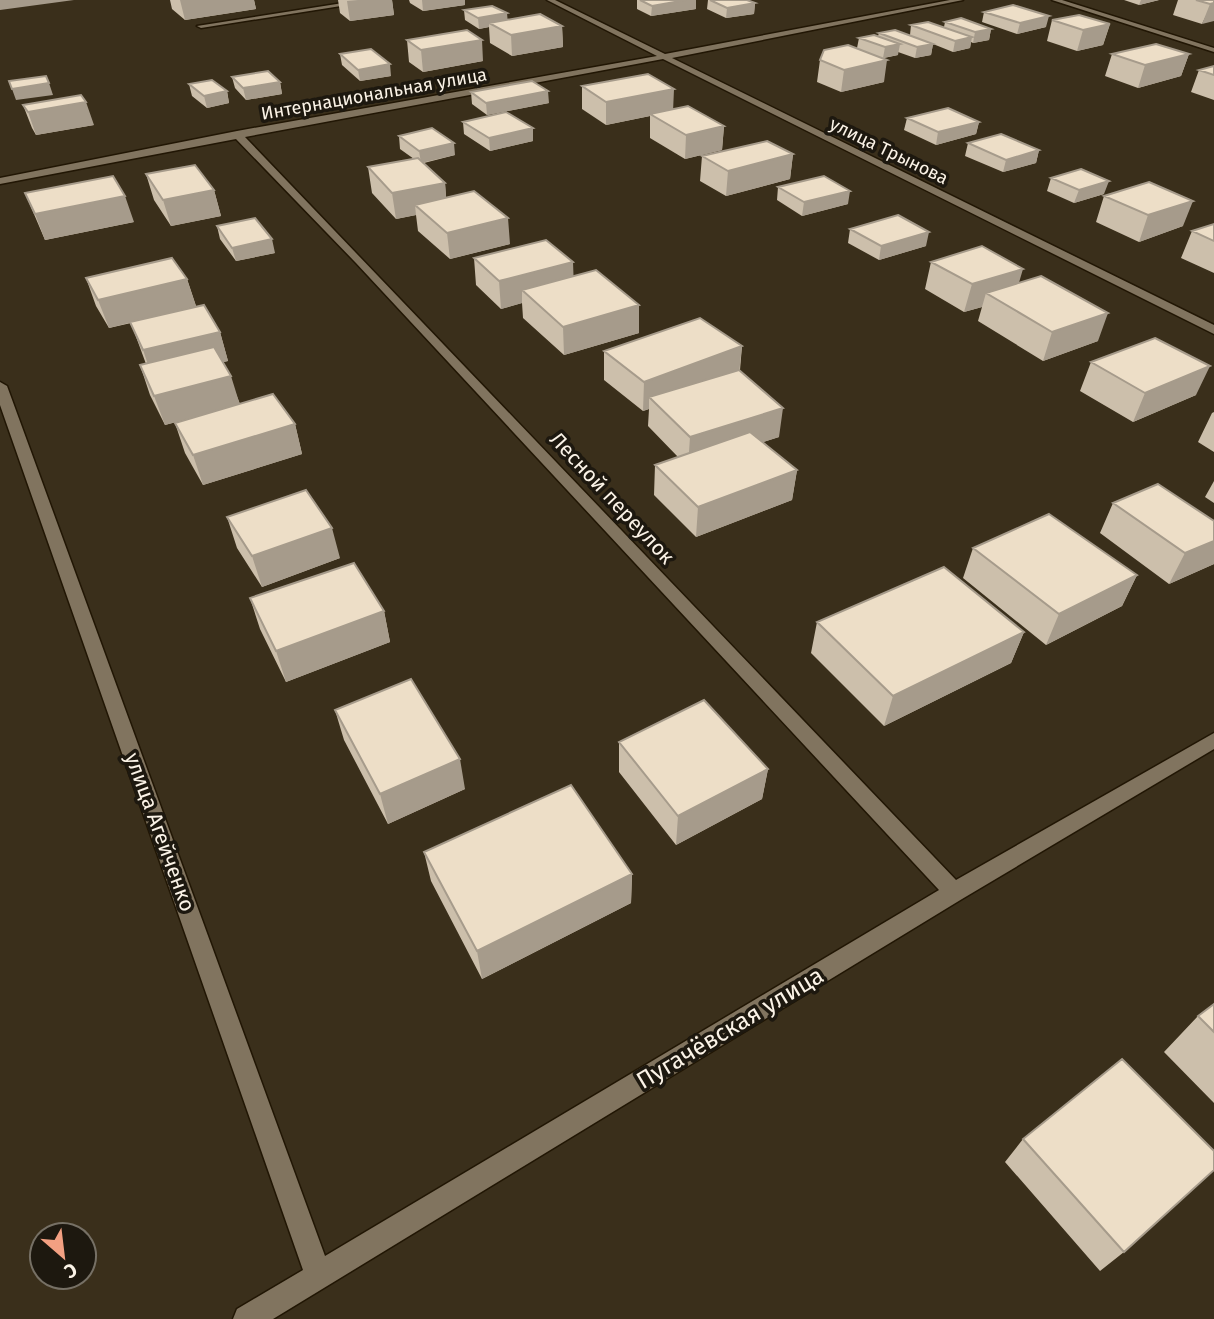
<svg xmlns="http://www.w3.org/2000/svg" width="1214" height="1319" viewBox="0 0 1214 1319" font-family="'Fira Sans',sans-serif">
<style>
.lines{fill:none;stroke-linecap:round;stroke-linejoin:round}
.lane-casing{stroke:#211604;stroke-width:3}
.street-casing{stroke:#211604;stroke-width:3}
.lane{fill:#81745f;fill-rule:evenodd}
.street{fill:#81745f;fill-rule:evenodd}
.wall{fill:#ccbfab}
.shaded-wall{fill:#a69b8b}
.building{fill:#eddec7;stroke:#a69b8b;stroke-width:2}
.labels{text-anchor:middle;dominant-baseline:central;stroke-width:7;stroke-linejoin:round;paint-order:stroke}
.far-street-label{font-size:18px;fill:#fbf3e7;stroke:#1d180f}
.street-label{font-size:21px;fill:#fbf3e7;stroke:#1d180f}
.near-street-label{font-size:24px;fill:#fbf3e7;stroke:#1d180f}
</style>
<rect width="100%" height="100%" fill="#3a2f1b"/>
<g class="lines">
<defs>
<path id="lane" d="M362,0h17l-178,28 -4,-2z"/>
<path id="street" d="M547,0h8l110,54 285,-54h13l-291,58 542,267v9l-551,-275 -418,78 711,743 258,-147v16l-252,150 -689,420h-40l4,-10 66,-39 -303,-865v-23l7,4 318,870 614,-366 -583,-627 -120,-124 -236,45v-6l237,-47 420,-75z
M1052,0h10l152,48v4z"/>
</defs>
<!-- lane casing -->
<use href="#lane" class="lane-casing"/>
<!-- street casing -->
<use href="#street" class="street-casing"/>
<!-- lane -->
<use href="#lane" class="lane"/>
<!-- street -->
<use href="#street" class="street"/>
</g>
<!-- wall -->
<path class="wall" d="M170,0h84l2,9 -71,11 -13,-11z
M338,0h54l2,15 -44,6 -10,-8z
M409,0h56v5l-42,6 -13,-8z
M637,0h59v9l-45,7 -14,-7z
M708,0h39l8,3 -1,11 -28,4 -19,-9z
M1124,0h35l-20,5z
M1178,0h36l-12,24 -29,-9z
M464,10l43,3v7l55,6 1,21 -51,9 -22,-13 -1,-16 -10,2 -14,-9z
M984,12l62,15 -29,7 -35,-12z
M1052,20l58,4 -7,21 -26,6 -30,-10z
M945,22l46,7 -2,11 -16,3 -2,-1 -1,6 -17,4 -20,-8 -2,11 -16,3 -17,-6v3l-14,3v24l-43,10 -24,-10 3,-22 37,-12 2,-10 19,-2 1,-3 31,2 1,-10 33,2z
M407,40l76,21 -60,11 -14,-10z
M340,54l51,22 -31,5 -18,-16z
M1112,54h77l-8,22 -43,12 -33,-12z
M1214,66v34l-23,-8 8,-22z
M232,77l48,5 2,12 -36,6 -11,-12z
M189,84l38,7 2,12 -22,5 -15,-12z
M582,86l91,23 51,17 -2,24 -37,9 -35,-21v-22l-44,9 -24,-16z
M471,92l78,11 -62,12 -15,-11z
M23,105l71,20 -58,10 -4,-7z
M907,118l72,4 -3,12 -40,11 -32,-15z
M463,122l70,19 -43,10 -26,-17z
M399,136l56,19 -31,8 21,20 1,14 64,47 -60,15 -32,-28 -2,-16 -20,4 -24,-26 -4,-26 46,-8 -14,-10z
M968,143l71,7 -3,13 -33,9 -38,-16z
M793,154l-3,25 -64,17 -26,-15 2,-25z
M146,174l68,16 7,26 -50,10 -17,-26z
M1051,178l53,16 -30,9 -27,-12z
M778,187l70,17 -46,12 -25,-16z
M25,193l109,29 -89,18z
M1104,196l79,30 -44,16 -43,-20z
M1214,224v49l-33,-15 11,-27z
M217,226l58,27 -39,8 -16,-22z
M850,229l76,17 -47,14 -31,-17z
M474,258l99,18 66,57 -75,22 -41,-37 -1,-15 -21,6 -25,-24z
M931,262l88,21 79,58 -55,20 -65,-40 4,-14 -18,5 -39,-23z
M86,278l101,1 9,27 -32,8 56,18 8,29 -5,1 17,42 55,20 7,30 -99,31 -18,-32 -10,-30 26,-8 -36,10 -15,-30 -10,-30 6,-1 -15,-41 -22,5 -13,-22z
M742,346l-2,24 39,67 -16,5 34,28 -5,30 -96,37 -42,-42 1,-30 23,-8 -30,-31 1,-17 -6,2 -39,-31v-29z
M1091,362l105,33 -63,27 -53,-31z
M1214,412v40l-16,-10 14,-29z
M1214,481v22l-9,-6z
M1113,503l101,18v43l-45,20 -69,-51z
M227,517l113,41 -78,29 -25,-39z
M973,548l164,27 -15,31 -76,39 -83,-67z
M250,598l134,13 6,31 -104,40 -26,-53z
M817,622l207,10 -13,31 -127,63 -73,-73z
M335,710l130,79 -77,35 -44,-84z
M619,742l149,27 -6,30 -86,46 -57,-73z
M424,852l208,22 -1,29 -149,76 -51,-98z
M1214,1004v99l-50,-51 34,-36z
M1023,1139l101,113 -24,19 -95,-109z"/>
<!-- shaded-wall -->
<path class="shaded-wall" d="M0,0h74l-74,10z
M180,0h74l2,9 -71,11z
M358,0h34l2,15 -44,6 -3,-20z
M422,0h43v5l-42,6z
M686,0h10v9l-45,7 1,-10z
M1141,0h18l-20,5z
M755,3l-1,11 -28,4 1,-10z
M1214,3v18l-12,3 8,-20z
M507,13l1,11 -19,-1v4l-10,2 -1,-11z
M1049,16l-3,11 -29,7 3,-11z
M1110,24l-7,21 -26,6 6,-21z
M562,26l1,21 -51,9 -1,-21z
M991,29l-2,11 -16,3 2,-11z
M972,37l-2,11 -17,4 2,-11z
M482,40l1,21 -60,11 -2,-22z
M900,44l-2,11 -15,3 2,-11z
M933,44l-2,11 -16,3 2,-11z
M1189,54l-8,22 -43,12 7,-23z
M887,60l-3,22 -43,10 3,-22z
M390,64l1,12 -31,5 -2,-11z
M280,82l2,12 -36,6 -3,-12z
M49,83l4,12 -37,5 -4,-11z
M674,89l-1,23 -23,2v2l-44,9v-23z
M227,91l2,12 -22,5 -3,-12z
M548,91l1,12 -62,12 -1,-12z
M86,102l8,23 -58,10 -8,-23z
M979,122l-3,12 -40,11 2,-13z
M724,126l-2,24 -37,9 1,-24z
M533,128v13l-43,10 -1,-13z
M454,143l1,12 -34,8 -2,-12z
M1039,150l-3,13 -33,9 3,-12z
M793,154l-3,25 -64,17 2,-25z
M1109,181l-5,13 -30,9 5,-13z
M445,183l2,25 -32,-3 1,10 -20,4 -4,-26z
M214,190l7,26 -50,10 -8,-26z
M850,191l-2,13 -46,12 2,-14z
M125,196l9,26 -89,18 -10,-26z
M1193,201l-10,25 -44,16 9,-27z
M508,218l2,26 -60,15 -3,-26z
M929,232l-3,14 -47,14 2,-14z
M272,239l3,14 -39,8 -4,-13z
M573,262l1,27 -52,1v13l-21,6 -2,-28z
M1023,269l-8,27 -29,-3 -4,14 -18,5 8,-28z
M187,279l9,27 -87,22 -11,-28z
M639,305v28l-75,22 -1,-28z
M1108,313l-10,28 -55,20 9,-29z
M220,332l8,29 -75,18 -10,-29z
M742,346l-3,28 -90,23v12l-6,2 1,-29z
M1210,366l-14,29 -63,27 12,-29z
M231,376l9,29 -75,20 -11,-29z
M783,408l-4,29 -91,30 2,-30z
M295,424l7,30 -99,31 -10,-30z
M797,470l-5,30 -96,37 2,-30z
M332,528l8,30 -78,29 -10,-31z
M1214,541v23l-45,20 16,-31z
M1137,575l-15,31 -76,39 13,-31z
M384,611l6,31 -104,40 -10,-31z
M1024,632l-13,31 -127,63 9,-30z
M460,759l5,30 -77,35 -8,-30z
M768,769l-6,30 -86,46 2,-29z
M632,874l-1,29 -149,76 -5,-28z"/>
<!-- building -->
<path class="building" d="M640,0h46l-34,6z
M710,0h37l8,3 -28,5z
M1196,0h18v3l-4,1z
M1013,5l36,11 -29,7 -36,-11z
M492,6l15,7 -29,5 -14,-8z
M540,14l22,12 -51,9 -22,-12z
M1079,15l31,9 -27,6 -31,-10z
M961,18l30,11 -16,3 -30,-10z
M928,22l44,15 -17,4 -44,-16z
M467,30l15,10 -61,10 -14,-10z
M895,30l38,14 -16,3 -38,-14z
M874,35l26,9 -15,3 -26,-9z
M1156,44l33,10 -44,11 -33,-11z
M848,45l39,15 -43,10 -24,-10 4,-10z
M371,49l19,15 -32,6 -18,-16z
M1214,66v9l-15,-5z
M268,71l12,11 -37,6 -11,-11z
M648,74l26,15 -68,13 -24,-16z
M46,76l3,7 -37,6 -3,-8z
M212,80l15,11 -23,5 -15,-12z
M532,81l16,10 -62,12 -15,-11z
M81,95l5,7 -58,10 -5,-7z
M688,106l36,20 -38,9 -36,-21z
M948,108l31,14 -41,10 -31,-14z
M506,112l27,16 -44,10 -26,-16z
M432,128l22,15 -35,8 -20,-15z
M1001,134l38,16 -33,10 -38,-17z
M767,141l26,13 -65,17 -26,-15z
M418,158l27,25 -53,10 -24,-26z
M195,165l19,25 -51,10 -17,-26z
M1081,169l28,12 -30,9 -28,-12z
M113,176l12,20 -90,18 -10,-21z
M824,176l26,15 -46,11 -26,-15z
M1149,182l44,19 -45,14 -44,-19z
M474,191l34,27 -61,15 -32,-28z
M898,215l31,17 -48,14 -31,-17z
M255,218l17,21 -40,9 -15,-22z
M1214,224v17l-22,-10z
M546,240l27,22 -74,19 -25,-23z
M982,246l41,23 -51,15 -41,-22z
M172,258l15,21 -89,21 -12,-22z
M596,270l43,35 -76,22 -41,-37z
M1041,276l67,37 -56,19 -66,-39z
M204,305l16,27 -77,18 -13,-28z
M700,318l42,28 -98,36 -40,-31z
M1155,338l55,28 -65,27 -54,-31z
M214,347l17,29 -77,20 -14,-31z
M739,370l44,38 -93,29 -41,-40z
M273,394l22,30 -102,31 -18,-32z
M750,432l47,38 -99,37 -43,-42z
M1158,484l56,37v20l-29,12 -72,-50z
M306,490l26,38 -80,28 -25,-39z
M1049,514l88,61 -78,39 -86,-66z
M354,563l30,48 -108,40 -26,-53z
M944,567l80,65 -131,64 -76,-74z
M411,679l49,80 -80,35 -45,-84z
M704,700l64,69 -90,47 -59,-74z
M571,785l61,89 -155,77 -53,-99z
M1214,1004v28l-16,-16z
M1122,1059l92,92v19l-90,82 -101,-113z"/>
<g class="labels">
<!-- far-street labels -->
<g class="far-street-label">
<text transform="translate(374 94) rotate(-10)">Интернациональная улица</text>
<text transform="translate(889 151) rotate(26)">улица Трынова</text>
</g>
<!-- street labels -->
<g class="street-label">
<text transform="translate(612 498) rotate(47)">Лесной переулок</text>
<text transform="translate(160 832) rotate(70)">улица Агейченко</text>
</g>
<!-- near-street labels -->
<g class="near-street-label">
<text transform="translate(730 1028) rotate(-31)">Пугачёвская улица</text>
</g>
</g>
<!-- north arrow -->
<g transform="translate(63 1256) rotate(152)"><circle r="33" fill="#1d180f" stroke="#767065" stroke-width="2"/>
<path d="M0-5L12 26L0 18L-12 26Z" fill="#f3a082"/>
<text y="-10" font-size="19" font-weight="bold" text-anchor="middle" fill="#fbf3e7">С</text>
</g>
</svg>
